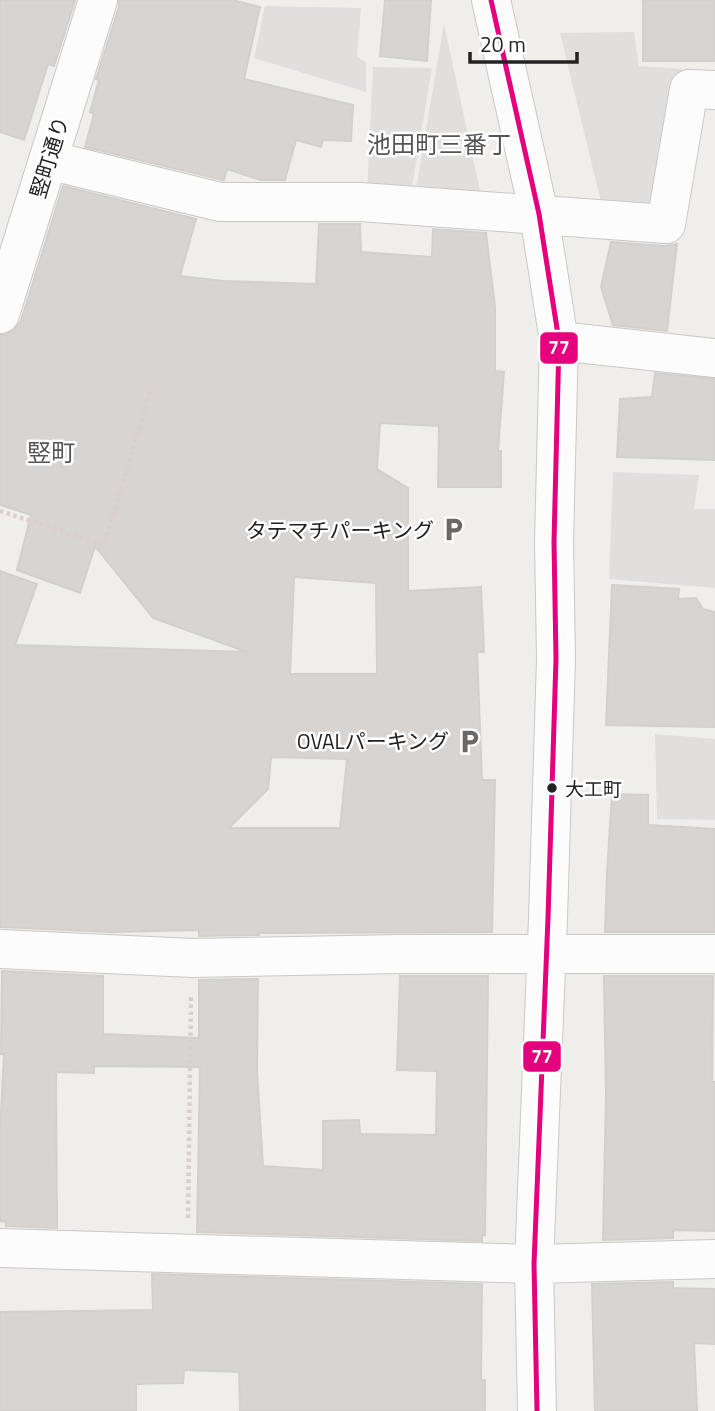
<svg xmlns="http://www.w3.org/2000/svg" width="715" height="1411" viewBox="0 0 715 1411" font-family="'Titillium Web','Noto Sans JP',sans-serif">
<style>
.parking{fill:#e0dfde}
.building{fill:#d7d4d2;stroke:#d3d0cc;stroke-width:2;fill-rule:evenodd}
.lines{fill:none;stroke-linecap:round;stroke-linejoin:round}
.minor-casing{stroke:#c9c8c7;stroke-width:40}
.path{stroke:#dccecd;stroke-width:4.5;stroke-dasharray:3.5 3.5;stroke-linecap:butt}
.minor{stroke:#fdfcfc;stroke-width:38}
.bus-1-casing{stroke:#fff;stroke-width:10}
.bus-1{stroke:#e5007d;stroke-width:5}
.bus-dot{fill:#222;stroke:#fff;stroke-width:2.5}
.labels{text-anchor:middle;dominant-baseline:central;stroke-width:5;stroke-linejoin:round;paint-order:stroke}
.bus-label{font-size:19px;fill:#222;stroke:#fff;text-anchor:start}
.street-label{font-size:21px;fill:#222;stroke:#fff}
.poi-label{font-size:21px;fill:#222;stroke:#fff;text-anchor:end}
.quarter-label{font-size:24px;fill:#555;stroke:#fff}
.line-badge{stroke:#fff;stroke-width:2.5}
.badge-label{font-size:19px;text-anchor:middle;font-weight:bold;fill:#fff}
</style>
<rect width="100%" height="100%" fill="#f0eeeb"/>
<!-- parking -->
<path class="parking" d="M265,6l96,2 -4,49 9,5v30l-112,-34z
M444,24l37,171 -66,-1z
M634,32l5,34 43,3 -23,136 -58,-3 -41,-169z
M373,67l59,1 -21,125h-44z
M613,472l86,3 -5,34h21v79l-106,-9z
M655,734l60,5v81l-58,-1z"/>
<!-- building -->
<path class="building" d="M0,0h75l-21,66 -6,-2 -24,76 -24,-8z
M119,0h113l28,7 -16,72 109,26 -2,36 -28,-1 -2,7 -25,-7 -11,40h-24l-34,-11 -3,11h-1l-138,-33 9,-33 -4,-2 9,-32 -3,-1 23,-72z
M385,0h46l-4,61 -47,-5z
M643,0h72v61h-72z
M63,186l133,33 -16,57 43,5 93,3 3,-60h41l1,28 71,5 1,-28 53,4 9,74v64l9,1 -6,79h3v36h-63l1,-61 -59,-3 -3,46 31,19v103l73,-4 3,65h-7l5,128h13l-3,152 -233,1v2l-60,1v-6l-88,2 -111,-5v-356l37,13 -22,61 232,7 -94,-34 -58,-72 -15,47 -63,-23 14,-55 -31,-10v-170h5l9,-5 7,-9zM294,577l82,6 1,91h-87zM271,757l76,2 -7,69h-111l39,-39z
M611,242l53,4 13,-2 -10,87 -54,-6 -12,-38z
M655,373l60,6v81l-98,-3 3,-58 32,-2z
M612,585l67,4 -1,10 18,-1 7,11 12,3v115l-109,-2z
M612,794l36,1v30l67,4v103h-110l2,-59z
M2,971l101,5v58l96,4v-58l59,-1 -1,92 6,95 60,4v-49l36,-1 1,14 76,1 1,-64 -40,-1 3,-94h88l-3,259 -3,1v5l-285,-9 3,-165 -106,-1v7l-38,-1 1,156 -51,-2v-4l-6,-1v-89l4,-78h-3z
M604,976h109l-1,106h3v149l-42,-1v8l-70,2 3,-145z
M152,1274l330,10 -1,96h4v31h-245l-1,-39 -55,-2 -1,13 -47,1v27h-136v-99l153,-2z
M673,1282v6l42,1v55l-21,-1 3,68h-102l-3,-127z"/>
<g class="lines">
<defs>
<path id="minor" d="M491,0l48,214 20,127 -5,201 2,117 -8,259 -14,346 3,147
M48,160l172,42h141l305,22 23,-135 26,1
M0,314l98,-314
M559,341l156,17
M0,949l192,9 208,-4h315
M0,1248l534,16 181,-5"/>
</defs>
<!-- minor casing -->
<use href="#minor" class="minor-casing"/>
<!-- path -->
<path class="path" d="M0,511l104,34 47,-156
M188,1218l3,-222"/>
<!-- minor -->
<use href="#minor" class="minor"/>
<defs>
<path id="bus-1" d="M491,0l48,214 20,127 -5,201 2,117 -8,259 -14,346 3,147"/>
</defs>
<!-- bus-1 casing -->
<use href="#bus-1" class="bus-1-casing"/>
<!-- bus-1 -->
<use href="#bus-1" class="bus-1"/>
</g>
<!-- icons -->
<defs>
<symbol id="parking-bare" viewBox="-9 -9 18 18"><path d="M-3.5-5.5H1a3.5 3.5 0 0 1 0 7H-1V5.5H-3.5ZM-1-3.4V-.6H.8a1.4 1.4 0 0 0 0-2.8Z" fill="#6a6968" stroke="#fff" stroke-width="2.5" paint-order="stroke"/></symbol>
</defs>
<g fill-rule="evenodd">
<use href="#parking-bare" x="436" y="512" width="35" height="35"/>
<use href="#parking-bare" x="452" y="724" width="35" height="35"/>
</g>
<!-- markers -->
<circle class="bus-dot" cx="552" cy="788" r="6"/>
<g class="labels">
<!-- bus labels -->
<g class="bus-label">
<text x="565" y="788">大工町</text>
</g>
<!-- street labels -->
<g class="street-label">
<text transform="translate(49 157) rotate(-73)">竪町通り</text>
</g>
<!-- poi labels -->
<g class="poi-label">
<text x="434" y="530">タテマチパーキング</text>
<text x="449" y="741">OVALパーキング</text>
</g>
<!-- quarter labels -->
<g class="quarter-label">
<text x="439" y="144">池田町三番丁</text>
<text x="51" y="452">竪町</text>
</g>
</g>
<g class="line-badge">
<rect x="539" y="331" width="40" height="34" rx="7" fill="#e5007d"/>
<rect x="522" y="1040" width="40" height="33" rx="7" fill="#e5007d"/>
</g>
<g class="badge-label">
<text x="559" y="354">77</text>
<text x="542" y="1063">77</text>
</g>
<!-- scale -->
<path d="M470 52v10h107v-10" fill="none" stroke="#222222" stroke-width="3.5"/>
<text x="480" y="52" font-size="21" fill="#222222" stroke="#ffffff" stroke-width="5" paint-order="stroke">20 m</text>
</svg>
